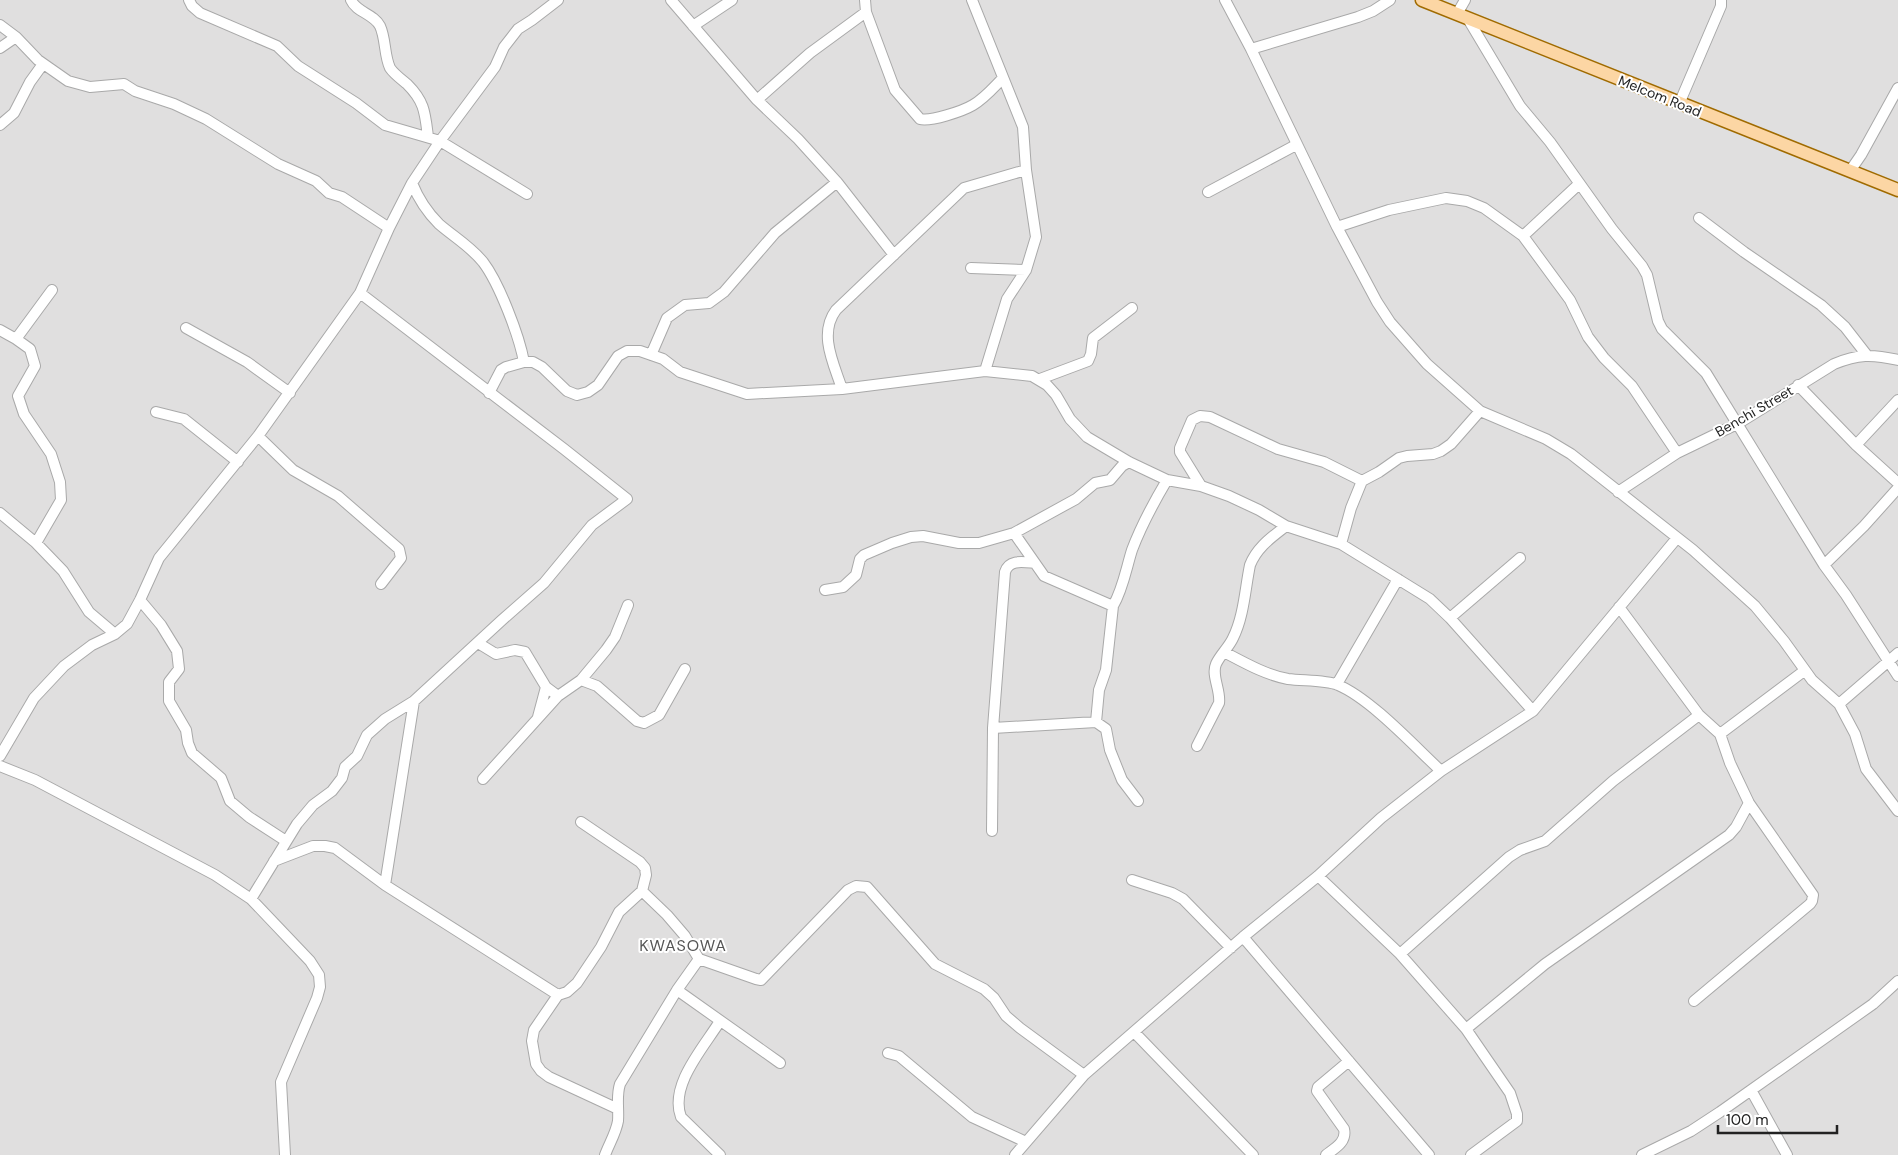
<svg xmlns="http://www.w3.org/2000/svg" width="1898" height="1155" viewBox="0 0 1898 1155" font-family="'DM Sans',sans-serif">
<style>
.residential{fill:#e0dfdf}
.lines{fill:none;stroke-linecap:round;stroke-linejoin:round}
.minor-casing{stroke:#a9a9a9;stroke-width:12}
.major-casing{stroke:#a06b00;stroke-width:15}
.minor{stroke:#fff;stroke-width:10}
.major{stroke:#fcd6a4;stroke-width:12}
.labels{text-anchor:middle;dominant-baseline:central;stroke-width:4;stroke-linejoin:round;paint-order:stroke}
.street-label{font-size:14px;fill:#222;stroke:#fff}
.quarter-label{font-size:16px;letter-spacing:1px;fill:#555;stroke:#fff}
</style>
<rect width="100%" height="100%" fill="#f2efe9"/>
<!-- residential -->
<path class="residential" d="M0,0h1898v1155h-1898z"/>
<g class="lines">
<defs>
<path id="minor" d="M189,0l3,6 8,7 77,33 21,20 58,37 29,22 55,16 87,53
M351,0c5,12 23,14 29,26 6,13 4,29 10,42 4,6 11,11 17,16 18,18 18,29 21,53
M671,0l86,100 41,39 39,43 57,73
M865,0l1,12 29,78 25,29c10,3 43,-8 53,-14 12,-7 21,-18 30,-27
M972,0l51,127 3,43 10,67 -10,33 -19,29 -22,72
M1225,0l26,49 86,178 40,75 13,20 37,42 53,47 66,28 25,15 122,96 62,56 29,35 28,39 27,24 16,30 11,35 32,42
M1457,14l8,-14
M1468,19l52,87 30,36 62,87 30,37 5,9 11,46 4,8 44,44 118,192 22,30 52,81
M0,25l16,12 22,23 30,21 22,6 34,-3 11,7 39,13 32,15 72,45 38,17 13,12 13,4 47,31
M693,26l39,-26
M0,48l16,-11
M1251,49l107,-32 15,-6 17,-11
M757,100l53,-47 56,-41
M1679,104l42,-98v-6
M0,125l14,-12 16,-31 13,-18
M1850,171l11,-16 37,-67
M412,183c6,15 15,29 27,41 15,13 31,22 44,38 16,21 36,73 41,100
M1208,192l88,-47
M1699,218l45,34 77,53 24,22 21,27
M1337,227l52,-17 57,-12 21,3 17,7 39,28 47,64 18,37 16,21 28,28 45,67
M1523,236l56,-52
M971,268l55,2
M186,328l61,34 43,31
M0,330l16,9
M651,355l16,-37 18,-13 24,-2 15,-11 51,-59 62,-51
M1040,379l48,-18 3,-7 2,-16 39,-30
M1798,385l58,60 42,38
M842,389c-8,-25 -24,-55 -6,-79l128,-122 62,-18
M489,393l12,-23 5,-3 18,-5h9l9,5 25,24 10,4 11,-3 10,-7 20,-29 9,-5h13l23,8 17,13 67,22 95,-5 143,-18 47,5 15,9 9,10 14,24 17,18 42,25 38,18 34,6 28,10 30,14 27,16 55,18 89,55 20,19 83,93
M156,412l28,7 54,43
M258,436l35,34 45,26 61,53 2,9 -20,26
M1856,445l42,-45
M1201,486l-21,-34v-4l12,-28 8,-4 10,1 68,32 46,13 38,19
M1618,492l59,-39 62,-30 95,-59c24,-10 38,-10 64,-4
M0,513l36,30 27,28 26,41 26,22
M1014,533l30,43 69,30
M36,543l25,-43 -1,-18 -9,-28 -27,-40 -6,-18 17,-30 -5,-17 -14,-10 36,-49
M1341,544l10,-36 11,-27 17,-9 20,-14 8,-2 26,-2 8,-3 10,-7 29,-33
M1824,565l40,-39 34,-38
M825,590l18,-3 13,-12 4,-16 4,-4 28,-12 19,-6 12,-1 36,7h20l35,-10 62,-34 19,-16 15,-3 12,-14 7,-4
M140,600l21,25 16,26 2,18 -10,13v19l17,29 2,13 4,10 29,25 9,23 19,16 37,24
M1619,607l80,108 21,19 10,29 19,40 64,92 -1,6 -2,3 -116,97
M1450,618l70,-60
M478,643l18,11 19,-4 10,2 21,35 12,9
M1224,652c21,11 42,23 64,27 15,2 37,1 50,6 33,14 76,61 103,86
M581,680l16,6 40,35 7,2 15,-8 26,-46
M1337,684l61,-105
M1839,704l59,-51
M538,717l8,-30
M1096,722l10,7 4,21 12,30 16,21
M993,728l103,-6 3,-32 7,-20 7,-64c10,-17 13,-37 19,-56 9,-24 22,-48 35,-70
M1720,734l84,-63
M1197,746l22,-43c2,-12 -8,-28 -3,-39 4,-9 13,-17 17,-26 11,-22 12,-49 17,-73 7,-18 22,-28 36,-39
M0,756l34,-58 30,-32 28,-21 23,-11 12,-10 13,-24 19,-42 99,-122 102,-143 29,-65 23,-45 28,-42 55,-74 9,-20 14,-18 14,-9 26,-20
M0,766l35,14 180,95 36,24 59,62 9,14 1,12 -3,11 -36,84 4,73
M483,779l75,-83 23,-16 25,-30 9,-13 13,-32
M581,822l59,40 5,6 1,7 -4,16 -23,21 -18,35 -24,36 -10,9 -9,3 -24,35 -2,11 4,23 5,7 8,6 69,32
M992,831l1,-103 12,-156c4,-13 18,-10 30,-9
M274,861l39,-15h12l10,2 50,37 173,110
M1318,876l82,78 66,75 44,64 7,21v7l-46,34
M1132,880l40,13 11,6 48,49
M385,885l29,-184
M642,891l25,24 18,21 14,23 57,20 5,1 87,-90 8,-4 11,1 68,77 49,25 10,9 12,18 14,12 64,47
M251,899l46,-75 16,-19 19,-14 10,-13 3,-11 12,-11 10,-21 18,-16 29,-18 88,-81 42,-37 48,-58 35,-26 -63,-50 -204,-156
M1243,937l186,218
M1400,954l109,-97 11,-7 25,-9 68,-60 86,-66
M677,990l103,73
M1466,1029l79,-65 184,-129 7,-8 13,-24
M1134,1032l119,123
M888,1053l11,3 73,61 54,25
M1751,1090l36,65
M605,1155c4,-11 11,-22 13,-34 1,-13 -2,-25 2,-37l57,-94 22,-31
M720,1155l-39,-38c-12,-32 23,-70 39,-96
M1015,1155l69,-80 159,-138 75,-61 63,-58 60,-47 92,-60 144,-173
M1326,1155c9,-7 21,-13 18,-26l-27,-38 1,-4 31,-26
M1642,1155l49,-24 29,-19 153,-108 25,-23"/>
<path id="major" d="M1422,0l476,190"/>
</defs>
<!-- minor casing -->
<use href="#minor" class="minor-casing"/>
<!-- major casing -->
<use href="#major" class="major-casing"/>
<!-- minor -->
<use href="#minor" class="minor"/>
<!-- major -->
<use href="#major" class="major"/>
</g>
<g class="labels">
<!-- street labels -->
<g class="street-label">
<text transform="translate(1660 96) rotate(22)">Melcom Road</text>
<text transform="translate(1754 411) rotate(-30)">Benchi Street</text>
</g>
<!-- quarter labels -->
<g class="quarter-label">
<text x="683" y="945">KWASOWA</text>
</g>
</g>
<!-- scale -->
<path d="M1718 1125v8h119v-8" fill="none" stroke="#222222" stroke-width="2.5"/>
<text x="1726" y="1125" font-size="15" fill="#222222" stroke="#ffffff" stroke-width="4" paint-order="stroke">100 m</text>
</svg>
